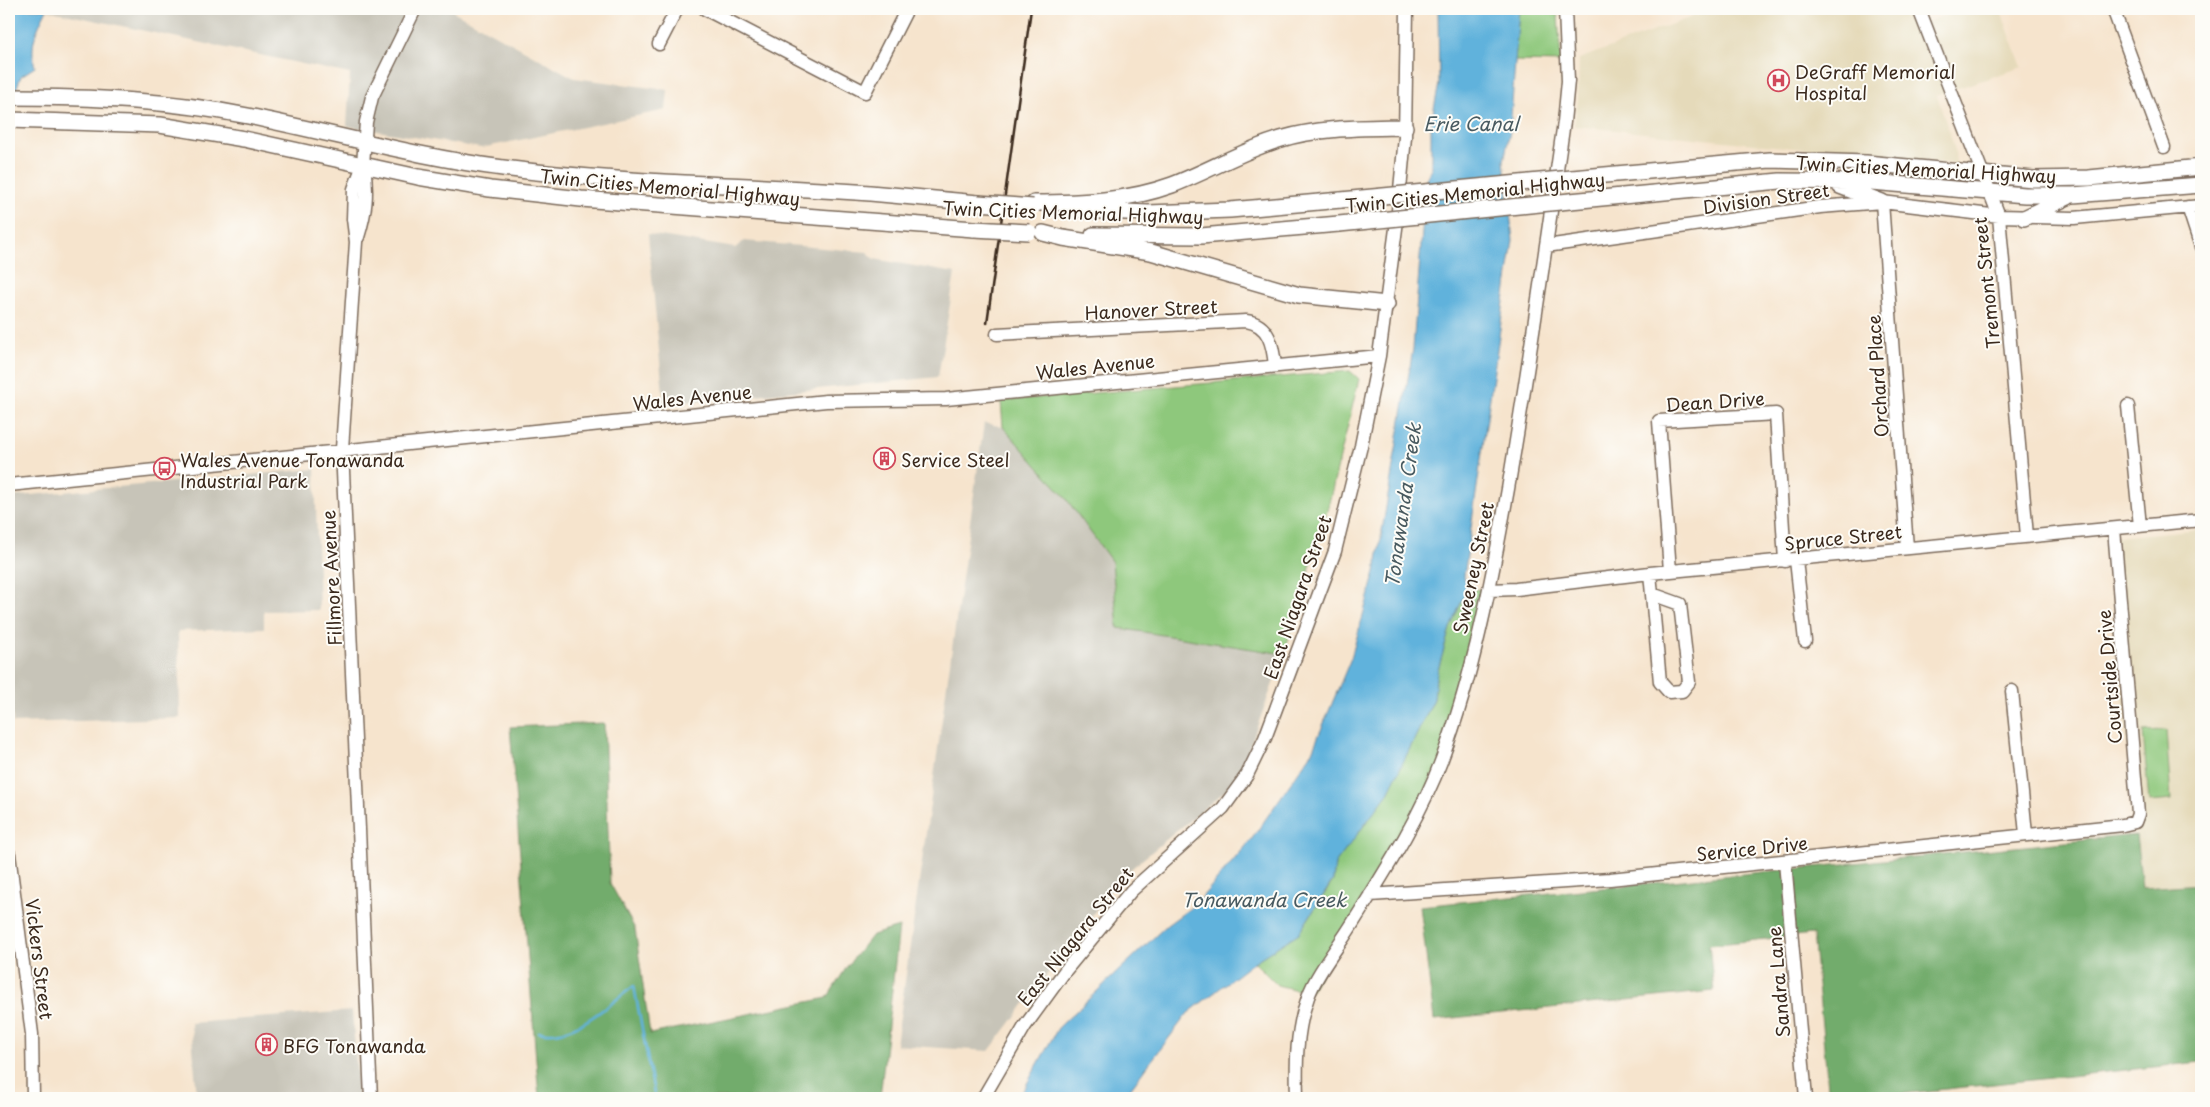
<svg xmlns="http://www.w3.org/2000/svg" width="2210" height="1107" viewBox="0 0 2210 1107" font-family="'Playpen Sans',sans-serif">
<style>
.built{fill:#e5daba}
.industrial{fill:#c7c4b8}
.green{fill:#8ec87c;stroke:#64794d}
.forest{fill:#72ac6c;stroke:#566b45}
.water{fill:#60b2dc;stroke:#4e6e7d}
.lines{fill:none;stroke-linecap:round;stroke-linejoin:round}
.stream{stroke:#60b2dc;stroke-width:2.5}
.minor-casing{stroke:#7c6b5b;stroke-width:15}
.major-casing{stroke:#7c6b5b;stroke-width:18}
.minor{stroke:#fff;stroke-width:12}
.major{stroke:#fff;stroke-width:15}
.rail{stroke:#3b2a1e;stroke-width:2.5}
.major-bridge-casing{stroke:#7c6b5b;stroke-width:18;stroke-linecap:butt}
.major-bridge{stroke:#fff;stroke-width:15}
.labels{text-anchor:middle;dominant-baseline:central;stroke-width:4;stroke-linejoin:round;paint-order:stroke}
.poi-label{font-size:18px;fill:#3b2a1e;stroke:#fdfcf7;text-anchor:start}
.street-label{font-size:18px;fill:#3b2a1e;stroke:#fdfcf7}
.water-label{font-size:19px;font-style:italic;fill:#485a60;stroke:#fdfcf7}
</style>
<rect width="100%" height="100%" fill="#fdfcf7"/>
<filter id="ink" filterUnits="userSpaceOnUse"><feTurbulence type="fractalNoise" baseFrequency=".02" numOctaves="2"/><feDisplacementMap in="SourceGraphic" scale="10" xChannelSelector="R" yChannelSelector="G"/><feConvolveMatrix kernelMatrix="1 2 1 2 8 2 1 2 1" color-interpolation-filters="sRGB"/></filter>
<filter id="wash" filterUnits="userSpaceOnUse"><feTurbulence type="fractalNoise" baseFrequency=".0096" numOctaves="4" result="noise"/><feDisplacementMap in="SourceGraphic" scale="20" xChannelSelector="R" yChannelSelector="G"/><feGaussianBlur stdDeviation="1.12" result="paint"/><feColorMatrix in="noise" values="0 0 0 0 0 0 0 0 0 0 0 0 0 0 0 0 0 1.4 0 .05"/><feComposite in="paint" operator="in"/></filter>
<g filter="url(#wash)">
<rect width="100%" height="100%" fill="#f6e4cd"/>
<!-- built -->
<path class="built" d="M1713,9h192l8,18 49,-18h38l22,58 -85,28 18,55 1,14 -382,-38 4,-26 1,-41z
M2201,529v355l-59,5 -35,-351z"/>
<!-- industrial -->
<path class="industrial" d="M449,9l125,69 94,12 -2,20 -185,38 -134,-22 3,-52 -304,-64z
M648,234l87,14 9,-7 123,11 7,7 81,14 -17,104 -274,27z
M984,423l19,4 62,70 47,65 7,66 165,26 -47,127 -117,97 -131,173 -93,-6z
M315,469l4,141 -55,1v17l-86,3 2,87 -167,5 -4,-72v-154z
M352,1011l7,87h-162l-6,-75z"/>
<!-- green -->
<path class="green" d="M1519,9h33v4l6,3 3,46 -46,-1z
M1350,371l9,8 -32,132 -43,143 -166,-26 -6,-66 -47,-65 -62,-70 -2,-26z
M1467,589l22,1 -47,169 -62,121 -71,113 -32,-8 -23,-23 45,-29 34,-52 2,-17 52,-69 47,-96 2,-22 14,-49z
M2166,730l5,70 -22,2 -6,-71z"/>
<!-- forest -->
<path class="forest" d="M604,723l6,160 25,46 15,105 177,-36 21,-33 24,-30 27,-8 -19,171h-341l-29,-371z
M2136,835l6,53 59,-4v178l-339,36h-33l-16,-164 -104,11 5,46 -280,29 -14,-114z"/>
<!-- water -->
<path class="water" d="M9,9h38c-10,21 -18,34 -12,58l-14,9 -12,33z
M1438,9h81l-9,122 -6,30 9,79 -49,336 3,13 -17,39 -14,49 -2,22 -47,96 -52,69 -2,16 -34,53 -45,29 -66,51 -65,85h-104l39,-70 109,-103 29,-21 55,-64 60,-86 40,-96 24,-86 38,-223 13,-170 5,-10v-46l8,-39z"/>
<g class="lines">
<!-- stream -->
<path class="stream" d="M539,1032c34,8 69,-27 95,-46l21,112"/>
</g>
</g>
<g filter="url(#ink)">
<g class="lines">
<defs>
<path id="minor" d="M705,9l160,83 42,-83
M1919,9l80,207 28,320
M2113,9l51,138
M659,44l18,-35
M1882,202l25,346
M2188,207l13,40
M358,237c8,-26 10,-43 6,-71
M1546,246l274,-39 62,-5 117,14 75,2 127,-12
M997,334l249,-13c23,3 27,24 29,45
M2128,406l12,120
M9,485l817,-84 120,-2 433,-43
M1796,560l9,81
M1670,571l-11,-150 117,-7 9,147
M1650,573l10,109 9,10 13,-1 7,-9 -9,-78 -28,-10
M1489,590l27,-1 134,-16 551,-53
M2012,691l14,143
M9,854l23,180 1,64
M1785,862l21,236
M1370,895l240,-16 513,-54 12,-3 3,-8 -24,-285
M371,1098l-29,-649 14,-207 -3,-23 1,-30 9,-24 3,-43 6,-25 43,-88
M983,1098l42,-72 40,-55 66,-80 92,-83 24,-33 18,-37 70,-187 26,-105 18,-90 18,-135 8,-84 2,-128
M1297,1098c-1,-35 -1,-68 11,-101 8,-23 30,-50 43,-71 33,-53 69,-108 91,-167 32,-86 50,-180 66,-270 21,-122 38,-245 56,-367l4,-41 -3,-72"/>
<path id="major" d="M9,97c81,0 160,3 239,19 85,17 169,41 255,52 122,16 245,16 367,25 36,3 72,7 108,10
M9,120l151,5 84,14 174,38 72,12 91,10 393,30
M1572,178l198,-18 96,3 167,16 56,-1 112,-11
M1840,186l42,16
M1570,201l210,-20 91,1 154,13h48l128,-10
M1034,203c47,0 94,-2 138,-18 37,-14 71,-35 109,-46 40,-12 83,-11 124,-12
M1081,210l67,3 82,-3 111,-10
M2024,218l44,-21
M1043,233l20,5 88,14 148,43 88,9
M1093,235l108,1 138,-12"/>
</defs>
<!-- minor casing -->
<use href="#minor" class="minor-casing"/>
<!-- major casing -->
<use href="#major" class="major-casing"/>
<!-- minor -->
<use href="#minor" class="minor"/>
<!-- major -->
<use href="#major" class="major"/>
<!-- rail -->
<path class="rail" d="M987,323l44,-314"/>
<defs>
<path id="major-bridge" d="M1341,200l231,-22
M978,203l55,4
M1339,224l231,-23
M974,229l55,3"/>
</defs>
<!-- major-bridge casing -->
<use href="#major-bridge" class="major-bridge-casing"/>
<!-- major-bridge -->
<use href="#major-bridge" class="major-bridge"/>
</g>
</g>
<!-- icons -->
<defs>
<symbol id="hospital-ring" viewBox="-11 -11 22 22"><circle r="9.5" fill="#fdfcf7" stroke="#d1495b" stroke-width="1.5"/><path d="M-5-5h3v3.5h4V-5h3V5h-3V1.5h-4V5h-3Z" fill="#d1495b"/></symbol>
<symbol id="building-ring" viewBox="-11 -11 22 22"><circle r="9.5" fill="#fdfcf7" stroke="#d1495b" stroke-width="1.5"/><path d="M-4-6H4V6H1V3H-1V6H-4ZM-2.5-4.3h1.7v1.8h-1.7ZM.8-4.3h1.7v1.8H.8ZM-2.5-1h1.7V.8h-1.7ZM.8-1h1.7V.8H.8Z" fill="#d1495b"/></symbol>
<symbol id="bus-ring" viewBox="-11 -11 22 22"><circle r="9.5" fill="#fdfcf7" stroke="#d1495b" stroke-width="1.5"/><path d="M-5-6H5V4H4V6H2V4H-2V6H-4V4H-5ZM-3.5-4V0h7V-4ZM-3.5 1.2v1.5H-2V1.2ZM2 1.2v1.5H3.5V1.2Z" fill="#d1495b"/></symbol>
</defs>
<g fill-rule="evenodd">
<use href="#hospital-ring" x="1766" y="68" width="25" height="25"/>
<use href="#building-ring" x="872" y="446" width="25" height="25"/>
<use href="#bus-ring" x="152" y="456" width="25" height="25"/>
<use href="#building-ring" x="254" y="1032" width="25" height="25"/>
</g>
<g class="labels">
<!-- poi labels -->
<g class="poi-label">
<text x="1795" y="71">DeGraff Memorial<tspan x="1795" dy="21">Hospital</tspan></text>
<text x="180" y="459">Wales Avenue Tonawanda<tspan x="180" dy="21">Industrial Park</tspan></text>
<text x="901" y="459">Service Steel</text>
<text x="283" y="1045">BFG Tonawanda</text>
</g>
<!-- street labels -->
<g class="street-label">
<text transform="translate(1926 169) rotate(3)">Twin Cities Memorial Highway</text>
<text transform="translate(670 187) rotate(5)">Twin Cities Memorial Highway</text>
<text transform="translate(1475 192) rotate(-6)">Twin Cities Memorial Highway</text>
<text transform="translate(1766 198) rotate(-8)">Division Street</text>
<text transform="translate(1073 212) rotate(2)">Twin Cities Memorial Highway</text>
<text transform="translate(1986 283) rotate(-96)">Tremont Street</text>
<text transform="translate(1151 309) rotate(-3)">Hanover Street</text>
<text transform="translate(1095 366) rotate(-6)">Wales Avenue</text>
<text transform="translate(1877 376) rotate(-94)">Orchard Place</text>
<text transform="translate(692 397) rotate(-6)">Wales Avenue</text>
<text transform="translate(1715 401) rotate(-4)">Dean Drive</text>
<text transform="translate(1843 537) rotate(-6)">Spruce Street</text>
<text transform="translate(1473 568) rotate(-78)">Sweeney Street</text>
<text transform="translate(331 578) rotate(-93)">Fillmore Avenue</text>
<text transform="translate(1297 597) rotate(-71)">East Niagara Street</text>
<text transform="translate(2109 677) rotate(-95)">Courtside Drive</text>
<text transform="translate(1752 848) rotate(-6)">Service Drive</text>
<text transform="translate(1075 936) rotate(-51)">East Niagara Street</text>
<text transform="translate(40 959) rotate(83)">Vickers Street</text>
<text transform="translate(1778 982) rotate(-95)">Sandra Lane</text>
</g>
<!-- water labels -->
<g class="water-label">
<text x="1471" y="123">Erie Canal</text>
<text transform="translate(1402 505) rotate(-82)">Tonawanda Creek</text>
<text x="1264" y="899">Tonawanda Creek</text>
</g>
</g>
<!-- margin -->
<rect width="2210" height="1107" fill="none" stroke="#fdfcf7" stroke-width="30"/>
</svg>
